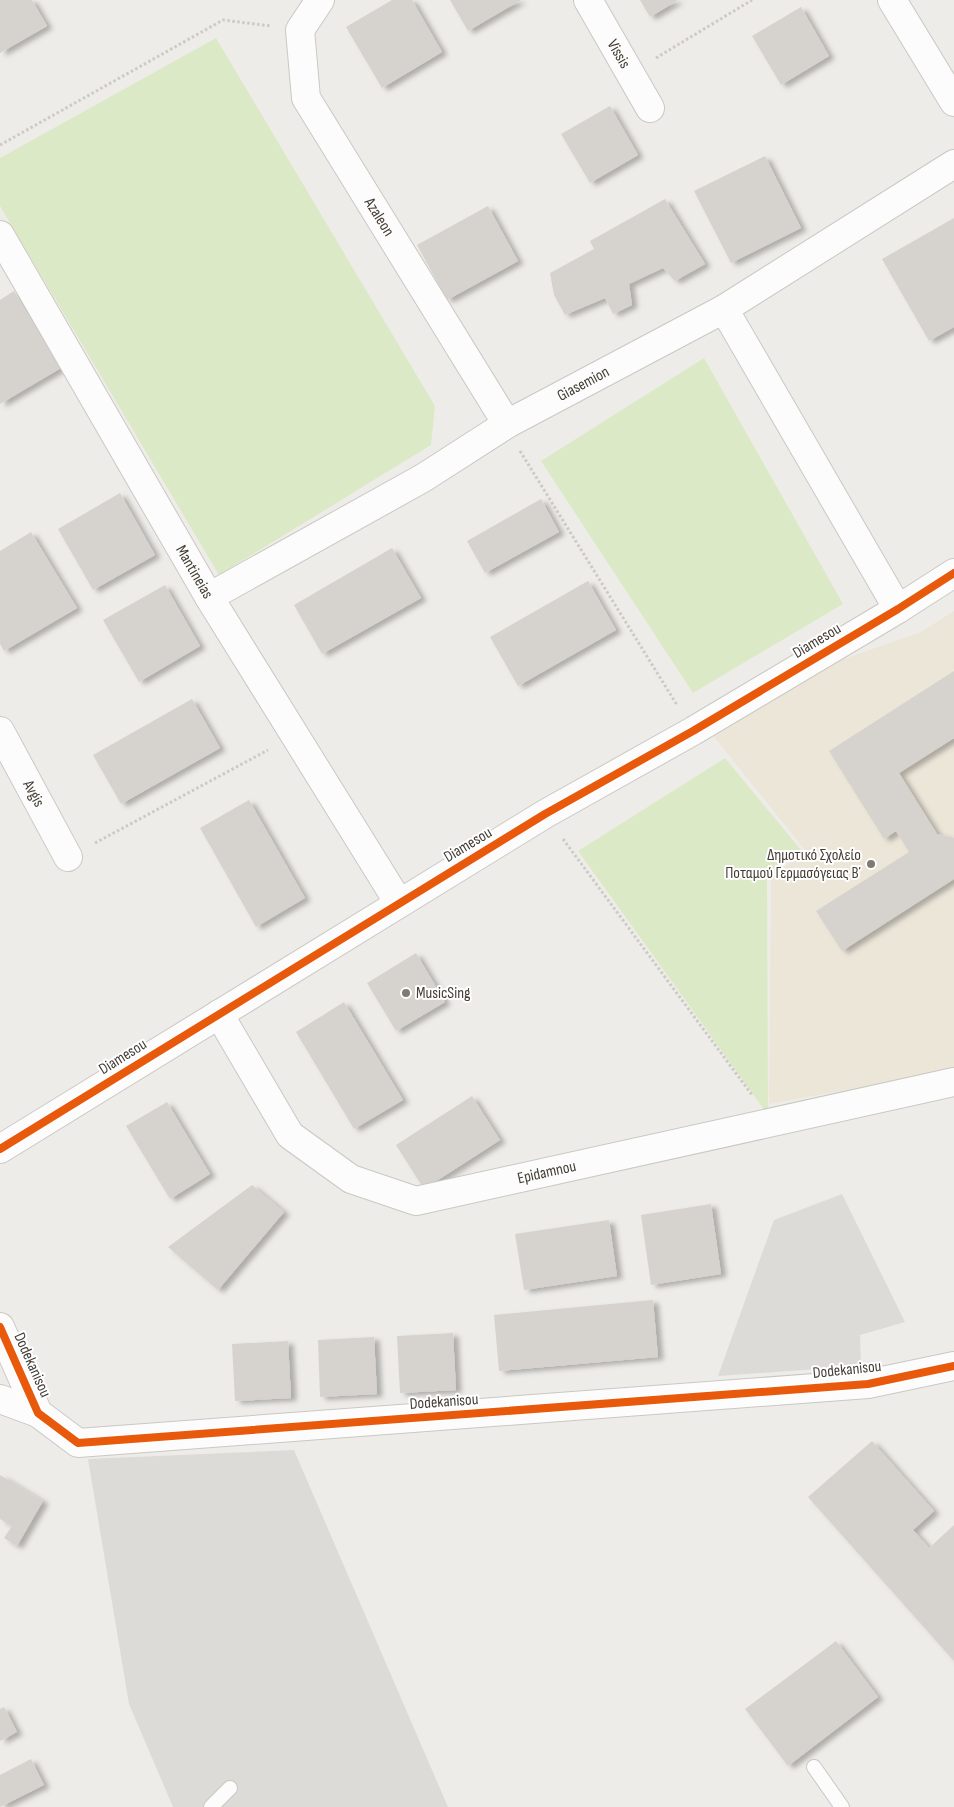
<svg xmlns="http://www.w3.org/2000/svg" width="954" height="1807" viewBox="0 0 954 1807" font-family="'Sofia Sans Condensed',sans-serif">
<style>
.education{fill:#ece6d9}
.green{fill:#dce9c7}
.parking{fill:#dddbd7}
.building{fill:#d6d3cf;filter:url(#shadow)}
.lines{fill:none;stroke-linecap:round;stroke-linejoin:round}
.lane-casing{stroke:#cbc8c3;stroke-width:16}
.street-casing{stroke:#cbc8c3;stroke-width:30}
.path{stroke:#cdcac6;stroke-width:3;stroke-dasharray:2.5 2.5;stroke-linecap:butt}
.lane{stroke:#fcfcfc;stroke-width:14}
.street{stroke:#fcfcfc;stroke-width:28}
.cycleway-casing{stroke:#fff;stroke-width:11}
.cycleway{stroke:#e8590c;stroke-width:8}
.poi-dot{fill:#807a73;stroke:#fff;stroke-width:2}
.labels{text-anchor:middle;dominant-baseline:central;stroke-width:4;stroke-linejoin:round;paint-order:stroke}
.street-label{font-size:16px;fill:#443d34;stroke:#fff}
.poi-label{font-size:16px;fill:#443d34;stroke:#fff;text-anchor:end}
</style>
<defs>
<filter id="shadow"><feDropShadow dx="5.5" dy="3" stdDeviation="2.5" flood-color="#0004"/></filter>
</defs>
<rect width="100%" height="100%" fill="#eeece8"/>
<!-- education -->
<path class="education" d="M954,611v459l-185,34 2,-227 35,-26 -92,-114 107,-70 100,-35z"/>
<!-- green -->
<path class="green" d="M216,38l219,368 -4,39 -212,130 -219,-369v-48z
M704,358l139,246 -150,89 -152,-232z
M725,758l76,92 -34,25 1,235 -3,1 -187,-260z"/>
<!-- parking -->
<path class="parking" d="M842,1194l63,128 -45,13 1,31 -143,10 56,-156z
M294,1450l154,357h-275l-44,-103 -41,-245z"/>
<!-- building -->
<path class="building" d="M0,0h32l15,26 -47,27z
M392,0h20l30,52 -60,36 -36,-61z
M450,0h71l-53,31z
M640,0h38l-28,17z
M801,7l28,49 -48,29 -29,-49z
M610,106l28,49 -48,28 -29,-49z
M765,156l36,72 -70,35 -37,-72z
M665,199l40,65 -30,17 -12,-13 -34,16 3,21 -19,9 -8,-16 -40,17 -11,-20 -4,-22 44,-24 -4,-8z
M488,206l30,55 -71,39 -30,-55z
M954,218v109l-25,14 -47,-82z
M14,291l47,77 -61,36v-104z
M120,493l35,62 -62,35 -35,-61z
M541,499l18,33 -74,41 -18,-32z
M31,532l46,76 -73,43 -4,-7v-93z
M392,548l29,50 -99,56 -28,-49z
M588,581l28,49 -98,56 -28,-49z
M165,585l35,61 -61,36 -36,-62z
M954,671v67l-55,35 38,61 17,4v41l-112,72 -26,-40 93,-59 -13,-21 -12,8 -55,-88z
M192,699l28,49 -99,56 -28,-49z
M249,800l56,98 -49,29 -56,-99z
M416,953l29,49 -49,29 -29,-48z
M344,1002l59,98 -49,29 -58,-97z
M472,1096l28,44 -76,49 -28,-44z
M167,1102l43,72 -40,25 -44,-73z
M252,1185l32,27 -66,78 -50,-43z
M711,1204l10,70 -70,11 -10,-70z
M609,1220l8,56 -93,14 -9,-56z
M653,1300l5,57 -159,14 -5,-56z
M453,1333l3,57 -56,3 -3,-57z
M374,1337l3,57 -57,3 -2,-57z
M288,1341l3,57 -56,3 -3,-57z
M872,1441l62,70 -21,19 16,18 25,-23v136l-146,-164z
M0,1475l43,26 -26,45 -13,-8 8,-12 -12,-7z
M836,1641l42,56 -90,69 -43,-57z
M4,1707l13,25 -17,9v-32z
M31,1759l13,26 -44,22v-32z"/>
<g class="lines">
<defs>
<path id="lane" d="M814,1767l28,40
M211,1807l19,-19"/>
<g id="street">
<path id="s1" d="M320,0l-20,30 6,68 201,326"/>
<path id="s2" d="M588,0l62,108"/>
<path d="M892,0l62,102"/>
<path id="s3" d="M0,235l209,362 190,306"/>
<path d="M724,309l174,300"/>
<path id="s4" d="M209,597l214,-119 84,-54 217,-115 230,-145"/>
<path id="s5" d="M0,731l68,126"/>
<path id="s6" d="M219,1014l71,121 61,44 65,22 538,-119"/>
<path d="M0,1149l545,-335 148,-83 205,-122 56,-36"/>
<path d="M0,1327l38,86 40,30 790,-59 86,-18"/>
<path d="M0,1399l38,14"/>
</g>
</defs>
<!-- lane casing -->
<use href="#lane" class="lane-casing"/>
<!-- street casing -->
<use href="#street" class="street-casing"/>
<!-- path -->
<path class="path" d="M656,58l96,-58
M0,145l223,-125 48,6
M520,451l157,254
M563,839l189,256
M95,843l173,-93"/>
<!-- lane -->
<use href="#lane" class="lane"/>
<!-- street -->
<use href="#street" class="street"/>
<defs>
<path id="cycleway" d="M0,1149l545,-335 148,-83 205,-122 56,-36
M0,1327l38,86 40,30 790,-59 86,-18"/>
</defs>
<!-- cycleway casing -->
<use href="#cycleway" class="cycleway-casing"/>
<!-- cycleway -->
<use href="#cycleway" class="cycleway"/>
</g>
<!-- markers -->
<g class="poi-dot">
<circle cx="871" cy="864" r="5"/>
<circle cx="406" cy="993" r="5"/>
</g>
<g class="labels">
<!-- street labels -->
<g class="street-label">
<text stroke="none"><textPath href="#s2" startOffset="62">Vissis</textPath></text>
<text stroke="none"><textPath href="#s1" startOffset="244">Azaleon</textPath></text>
<text stroke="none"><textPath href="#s4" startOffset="431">Giasemion</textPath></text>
<text stroke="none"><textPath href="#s3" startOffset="389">Mantineias</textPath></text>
<text transform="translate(817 641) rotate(-31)">Diamesou</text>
<text stroke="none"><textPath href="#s5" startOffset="71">Avgis</textPath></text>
<text transform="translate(468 845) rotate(-31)">Diamesou</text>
<text transform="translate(123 1057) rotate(-32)">Diamesou</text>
<text stroke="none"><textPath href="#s6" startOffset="418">Epidamnou</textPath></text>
<text transform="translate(32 1365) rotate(66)">Dodekanisou</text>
<text transform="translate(847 1370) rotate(-6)">Dodekanisou</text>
<text transform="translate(444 1402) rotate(-4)">Dodekanisou</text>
</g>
<!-- poi labels -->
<g class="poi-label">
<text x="861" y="855">Δημοτικό Σχολείο<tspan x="861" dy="18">Ποταμού Γερμασόγειας Β΄</tspan></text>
<text x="416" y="993" text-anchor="start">MusicSing</text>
</g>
</g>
</svg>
